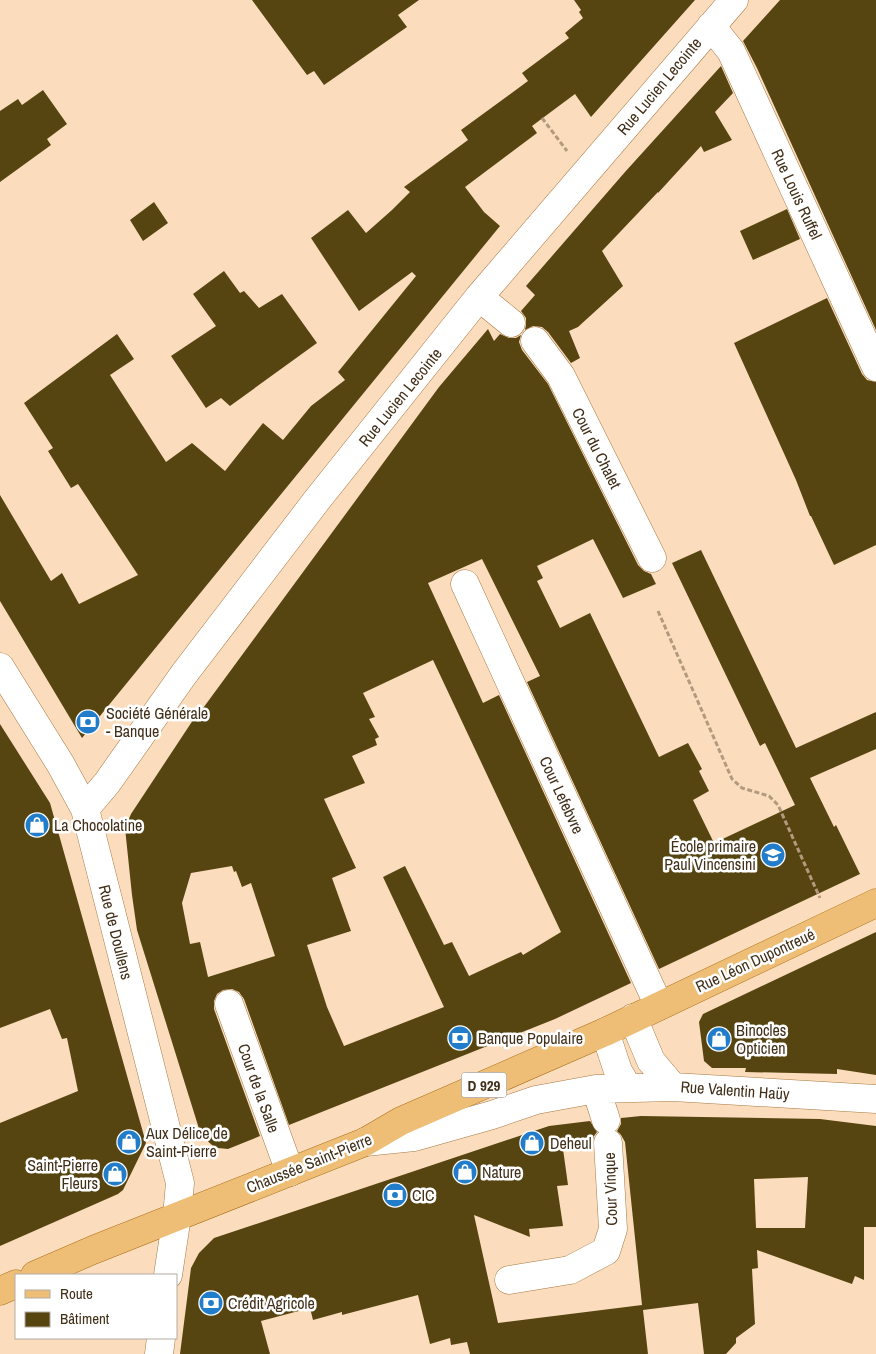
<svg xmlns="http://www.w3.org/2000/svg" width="876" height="1354" viewBox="0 0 876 1354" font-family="'Archivo Narrow',sans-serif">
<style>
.building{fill:#574511;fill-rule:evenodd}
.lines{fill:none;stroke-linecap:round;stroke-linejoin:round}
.minor-casing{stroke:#a77944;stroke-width:29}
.major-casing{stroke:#ab701a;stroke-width:29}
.path{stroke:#b3997d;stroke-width:3;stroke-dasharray:5 2.5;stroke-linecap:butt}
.minor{stroke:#fff;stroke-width:28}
.major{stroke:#eebe76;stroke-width:28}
.labels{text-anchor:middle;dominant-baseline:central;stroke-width:5;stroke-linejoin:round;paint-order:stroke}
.shield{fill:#fff;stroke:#7b6d5e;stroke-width:1}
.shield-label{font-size:15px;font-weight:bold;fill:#422f19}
.street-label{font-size:16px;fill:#422f19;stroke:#fff}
.poi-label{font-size:16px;fill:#422f19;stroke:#fff;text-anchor:start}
</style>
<rect width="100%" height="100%" fill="#fbddbd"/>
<!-- building -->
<path class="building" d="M252,0h167l-21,15 9,12 -83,58 -10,-14 -7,4z
M574,0h121l-104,117 -16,-23 -43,32 5,7 -72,54 19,25 16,14 -418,512 -82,-137v-106l51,86 11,-8 17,31 59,-29 -60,-91 -7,4 -23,-37 5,-3 -29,-45 93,-69 17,25 -24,16 56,87 26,-19 33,28 38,-48 20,17 28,-34 34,-26 -7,-8 78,-96 -4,-4 -53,39 -48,-73 37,-28 18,23 26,-23 18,-18 -6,-5 64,-47 -7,-10 67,-49 -6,-8 47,-35 -4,-5 18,-15 -4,-6 2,-2z
M780,0h96v330l-119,-262 -14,-27z
M721,66l12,27 -18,19 17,28 -28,12 -3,-6 -43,47v-1l-56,59 21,35 -45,41 -9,4 11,27 -9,5 -23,-31 -6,-5 -9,-1 -8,4 1,-5v-7l-5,-7 14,-16 -9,-9 99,-114z
M43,90l24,34 -20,15 4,6 -51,37v-71l18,-12 4,6z
M154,202l14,21 -25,18 -13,-21z
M787,209l13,30 -47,21 -13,-29z
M224,271l16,22 4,-2 15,17 23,-14 35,49 -87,63 -9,-8 -15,10 -35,-52 45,-30 -23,-32z
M827,298l35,76 5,6 9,2v163l-42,20 -23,-49h-1l-14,-36 -62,-137z
M488,329l6,12 6,-7 9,4h7l5,-3 -2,7 3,8 26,34 90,181 6,6 7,3 5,10 -33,14 -30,-59 -56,27 6,12 -6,3 23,47 30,-15 69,144 29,-14 14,26 -3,2 10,20 -16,9 21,43 81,-38 -30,-62 -5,3 -88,-183 29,-13 95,198 80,-36v37l-66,29 24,49 2,-2 24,49 -201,95 -132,-287 13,-6 -58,-117 -54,24 55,120 16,-8 132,288 -76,36 -266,106 -45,-126 -5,-7 -7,-3 -9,1 -6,4 -3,7v8l46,127 -32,13 -10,-1 -5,-2 -12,-11 -64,-205 -5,-35 -7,-67 6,-14 66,-100 1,1 241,-328zM433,660l128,272 -38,23 -2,-3 -52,24 -17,-34 -8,3 -39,-79 -22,11 61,130 -100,39 -17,-39 -20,-62 44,-14 -19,-53 24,-10 -32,-69 41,-16 -13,-27 25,-11 -2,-6 4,-2 -10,-18 6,-2 -12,-24zM232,866l2,6 2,-1 6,16 9,-4 24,73 -67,21 -8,-35 -10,2 -8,-41 9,-30z
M0,724l50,79 96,340 -23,47 -5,4 -118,52v-123l78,-32 -11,-53 -5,1 -12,-30 -50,19z
M876,932v143l-39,-6v5l-92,-2 1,-4h-34l-8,-7 -5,-39 4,-8z
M641,1116l179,3 56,7v101h-12v53l-9,-4 -3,8 -95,-34 1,18 -6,1 3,55 -19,14v5l-10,11h-22l-6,-51 -55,7 5,44h-178l-3,-12 -16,3 -1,-7 -20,6 -12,-49 -76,20v-3l-29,8 -3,-12 -49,13 9,33h-90l11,-86 8,-15 15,-15 335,-112 41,-5 7,11 -3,4 -2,9 -29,4 5,36 -11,1 6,40 -34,3 1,8 -56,-22 24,108 144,-18 -17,-163 -4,-7 -4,-4 4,-7v-6zM808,1177l-3,51h-49l-2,-49z"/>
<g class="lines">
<defs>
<path id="minor" d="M711,26l20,25 145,316
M479,297l32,26
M535,341l26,35 91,182
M465,584l194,422
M0,667l61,98 24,44 95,374 -3,33 -9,59
M85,809l22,-26 77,-109 133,-174 162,-203 255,-297
M229,1004l61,168
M633,1018l18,43 22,26
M605,1032l13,39 10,17
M596,1089l10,31
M365,1142l49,-5 78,-22 44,-15 60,-11 77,-2 203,12
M509,1280l61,-10 36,-19 7,-22 -5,-86
M159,1354l2,-16"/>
<path id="major" d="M35,1275l58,-25 272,-108 36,-21 204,-89 271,-129
M0,1291l16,-7"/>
</defs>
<!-- minor casing -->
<use href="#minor" class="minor-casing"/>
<!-- major casing -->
<use href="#major" class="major-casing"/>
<!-- path -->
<path class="path" d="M542,118l25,33
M658,611l74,168 10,9 27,8 9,9 42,93"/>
<!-- minor -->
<use href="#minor" class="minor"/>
<!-- major -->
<use href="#major" class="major"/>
</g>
<!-- icons -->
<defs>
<symbol id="bank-disc" viewBox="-11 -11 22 22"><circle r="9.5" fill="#217dca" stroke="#fff"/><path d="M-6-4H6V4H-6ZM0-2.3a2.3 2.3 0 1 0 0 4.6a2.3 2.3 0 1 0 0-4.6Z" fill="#fff"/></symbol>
<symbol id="shop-disc" viewBox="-11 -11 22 22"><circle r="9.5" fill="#217dca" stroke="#fff"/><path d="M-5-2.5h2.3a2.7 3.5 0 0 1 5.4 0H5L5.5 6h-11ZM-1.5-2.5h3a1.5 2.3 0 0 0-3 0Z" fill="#fff"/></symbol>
<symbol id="school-disc" viewBox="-11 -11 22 22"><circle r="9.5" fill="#217dca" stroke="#fff"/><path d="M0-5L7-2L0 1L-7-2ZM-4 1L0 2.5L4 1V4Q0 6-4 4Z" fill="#fff"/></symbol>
</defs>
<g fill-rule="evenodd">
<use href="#bank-disc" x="74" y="708" width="28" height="28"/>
<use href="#shop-disc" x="23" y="811" width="28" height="28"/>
<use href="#school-disc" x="759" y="841" width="28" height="28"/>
<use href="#bank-disc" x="446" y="1024" width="28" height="28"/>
<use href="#shop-disc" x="705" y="1025" width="28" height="28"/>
<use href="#shop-disc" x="115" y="1128" width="28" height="28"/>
<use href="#shop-disc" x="518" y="1129" width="28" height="28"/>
<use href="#shop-disc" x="451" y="1158" width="28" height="28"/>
<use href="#shop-disc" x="101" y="1160" width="28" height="28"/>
<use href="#bank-disc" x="381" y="1181" width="28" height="28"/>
<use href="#bank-disc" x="197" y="1289" width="28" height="28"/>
</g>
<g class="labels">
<!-- shield labels -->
<rect class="shield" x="461.5" y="1072.5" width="45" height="25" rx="4"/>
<g class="shield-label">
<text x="484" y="1085">D 929</text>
</g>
<!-- street labels -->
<g class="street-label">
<text transform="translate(659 86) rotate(-50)">Rue Lucien Lecointe</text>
<text transform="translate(797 194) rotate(65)">Rue Louis Ruffel</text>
<text transform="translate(400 397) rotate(-51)">Rue Lucien Lecointe</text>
<text transform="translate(597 448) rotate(63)">Cour du Chalet</text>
<text transform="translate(562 795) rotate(65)">Cour Lefebvre</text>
<text transform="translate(116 932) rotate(76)">Rue de Doullens</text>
<text transform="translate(755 960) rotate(-25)">Rue Léon Dupontreué</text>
<text transform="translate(259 1088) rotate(70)">Cour de la Salle</text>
<text transform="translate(735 1090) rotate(4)">Rue Valentin Haüy</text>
<text transform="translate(309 1163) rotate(-22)">Chaussée Saint-Pierre</text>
<text transform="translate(610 1189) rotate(-92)">Cour Vinque</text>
</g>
<!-- poi labels -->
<g class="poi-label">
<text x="106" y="713">Société Générale<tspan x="106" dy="18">- Banque</tspan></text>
<text x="54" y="825">La Chocolatine</text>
<text x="756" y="846" text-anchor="end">École primaire<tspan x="756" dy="18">Paul Vincensini</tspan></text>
<text x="736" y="1030">Binocles<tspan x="736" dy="18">Opticien</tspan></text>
<text x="478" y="1038">Banque Populaire</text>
<text x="146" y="1133">Aux Délice de<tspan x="146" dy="18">Saint-Pierre</tspan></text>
<text x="550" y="1143">Deheul</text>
<text x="98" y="1165" text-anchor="end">Saint-Pierre<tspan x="98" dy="18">Fleurs</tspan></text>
<text x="482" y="1172">Nature</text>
<text x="412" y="1195">CIC</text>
<text x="228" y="1303">Crédit Agricole</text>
</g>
</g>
<!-- legend -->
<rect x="15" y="1274" width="162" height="65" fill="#ffffff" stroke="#b3aca3"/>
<rect x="25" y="1290" width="25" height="8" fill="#eebe76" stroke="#b3aca3"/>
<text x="60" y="1299" font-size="15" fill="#422f19">Route</text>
<rect x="25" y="1312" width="25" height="15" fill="#574511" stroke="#b3aca3"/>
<text x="60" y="1324" font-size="15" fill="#422f19">Bâtiment</text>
</svg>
